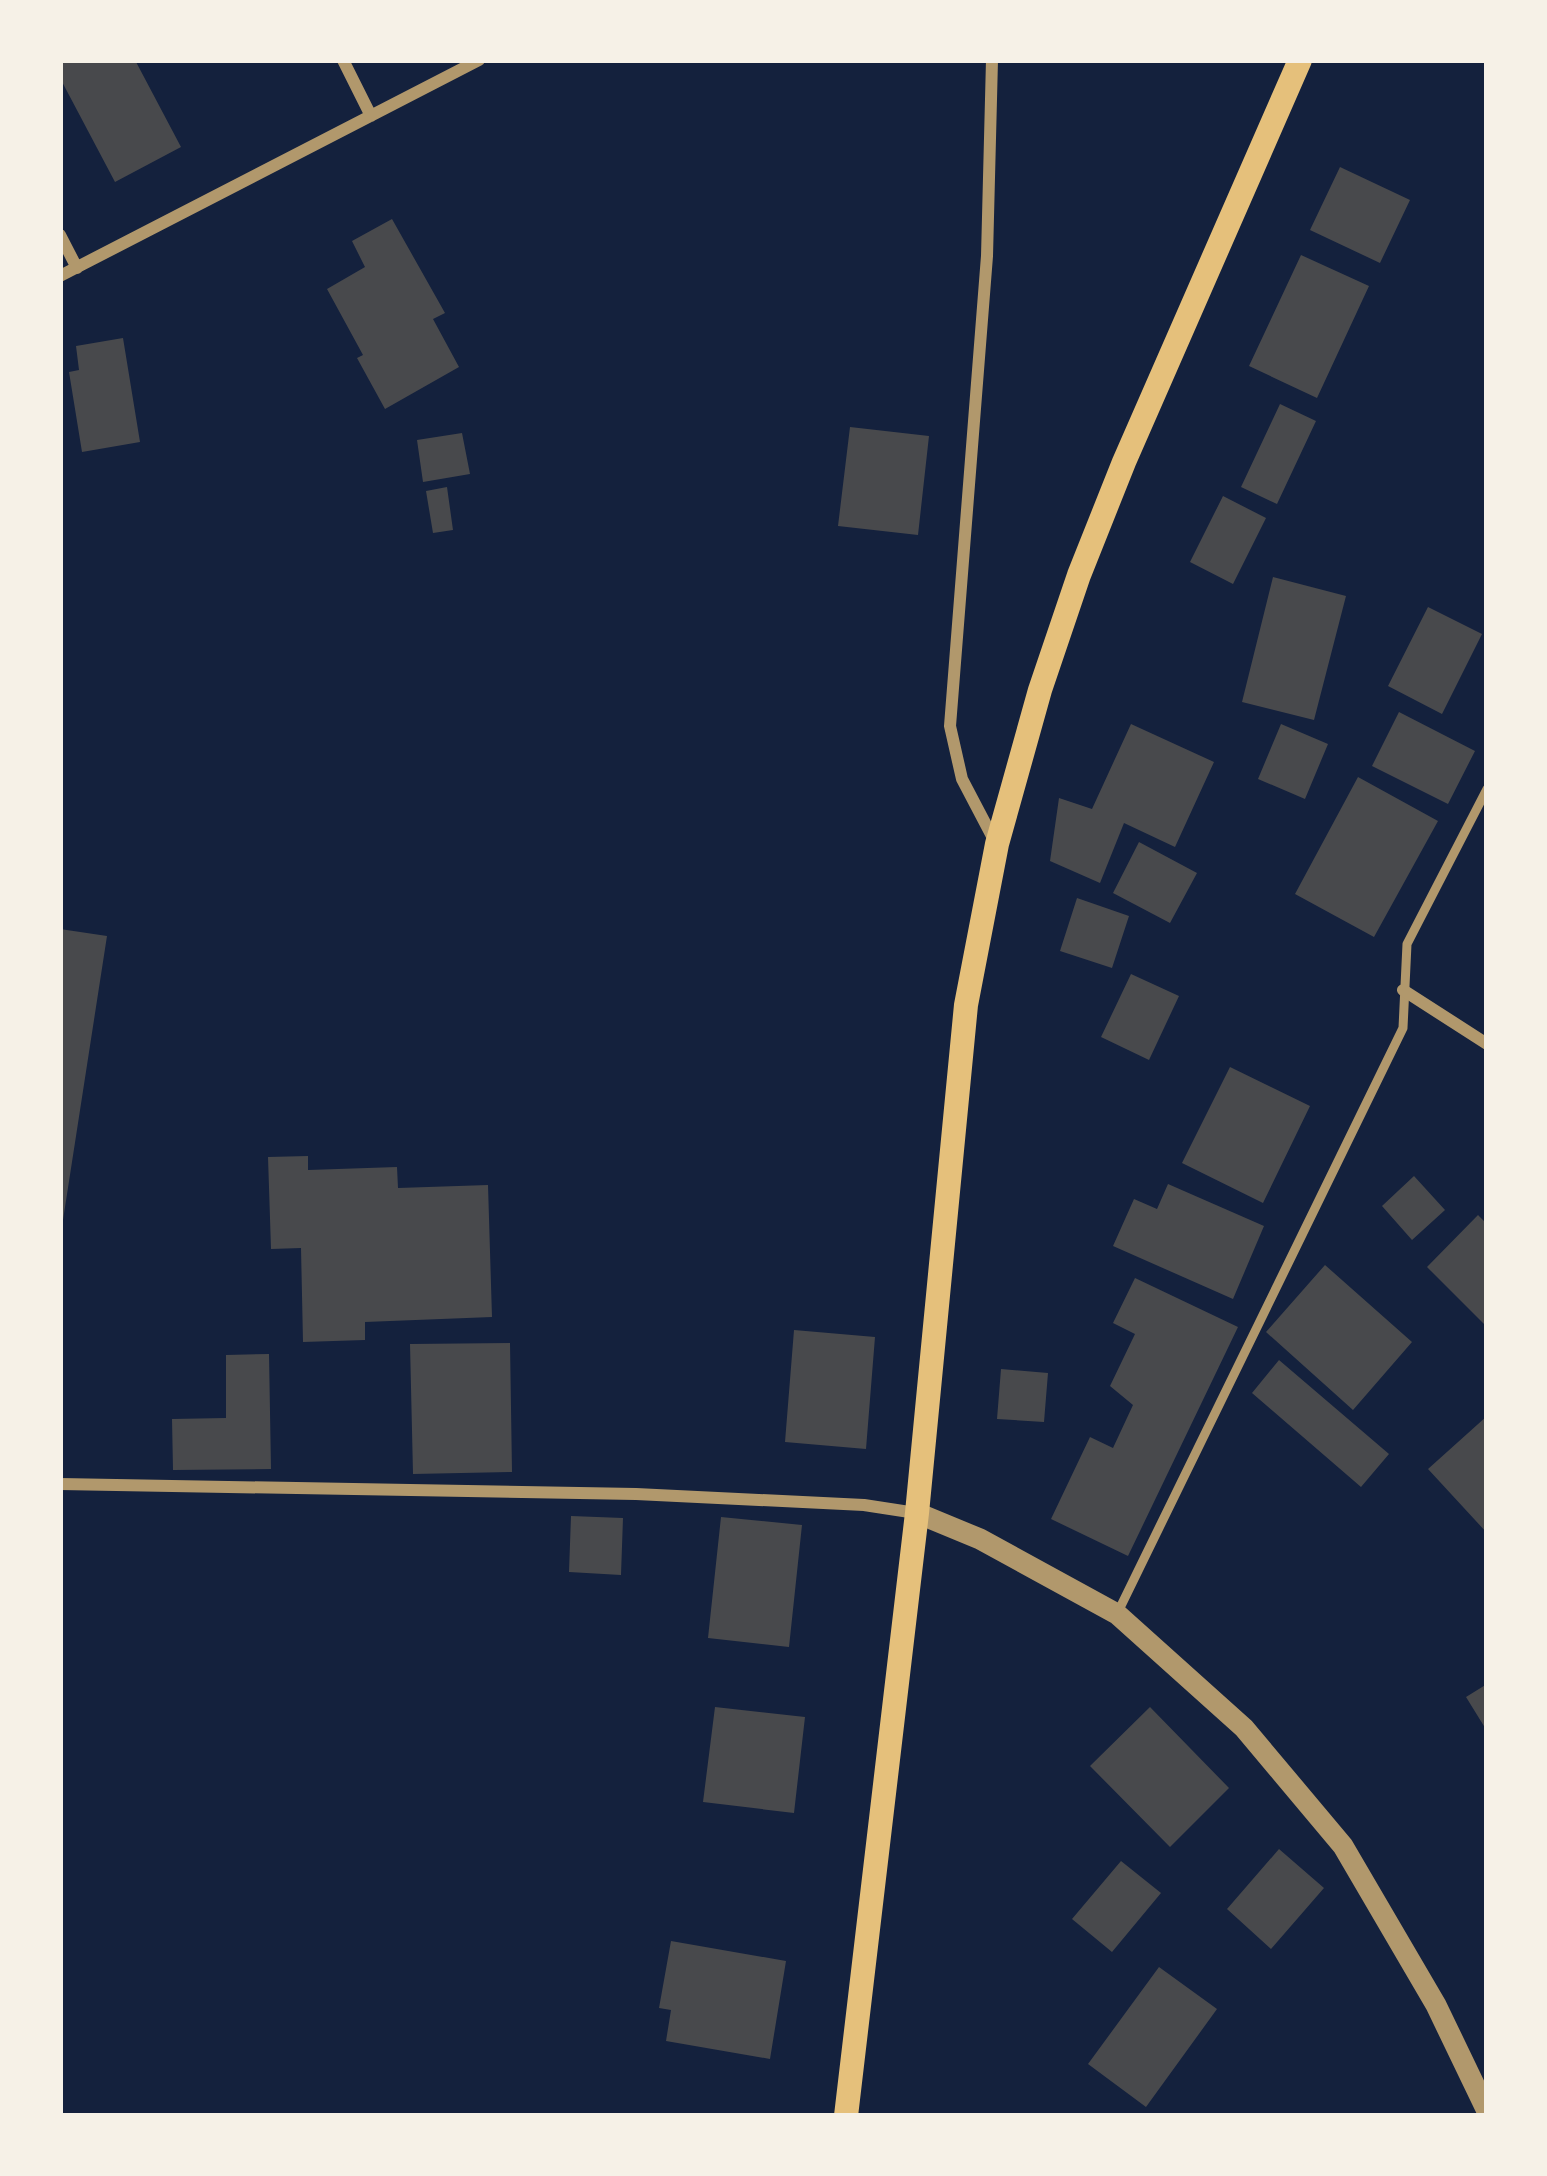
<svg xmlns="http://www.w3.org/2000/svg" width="1547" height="2176" viewBox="0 0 1547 2176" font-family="Georgia,serif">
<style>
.building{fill:#48494c}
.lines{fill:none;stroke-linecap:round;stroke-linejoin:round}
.service{stroke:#b1986c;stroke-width:9}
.minor{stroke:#b1986c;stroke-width:12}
.tertiary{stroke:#b1986c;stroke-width:21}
.secondary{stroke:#e5c07b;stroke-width:24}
</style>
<rect width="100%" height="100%" fill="#14213d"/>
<!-- building -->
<path class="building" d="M60,60h75l46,87 -66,35 -55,-104z
M1340,167l70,33 -30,63 -70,-33z
M392,219l53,94 -12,6 26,48 -74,42 -28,-51 6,-3 -36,-66 38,-22 -13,-26z
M1301,255l68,31 -52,112 -68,-32z
M123,338l17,104 -58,10 -13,-80 10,-2 -3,-24z
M1280,404l36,17 -39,83 -36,-17z
M850,427l79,9 -11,99 -80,-9z
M462,433l8,41 -47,8 -6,-42z
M447,487l6,43 -20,3 -7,-42z
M1223,496l43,22 -33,66 -43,-22z
M1273,577l73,19 -32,124 -72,-18z
M1428,607l54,27 -40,80 -54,-28z
M1399,712l76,39 -27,53 -76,-38z
M1131,724l83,38 -39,85 -51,-24 -24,60 -50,-22 9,-63 33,11z
M1281,724l47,20 -23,55 -47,-20z
M1358,777l80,44 -64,116 -79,-43z
M1139,842l58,31 -27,50 -57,-30z
M1077,898l52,18 -17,52 -52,-17z
M60,929l47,7 -44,284h-3z
M1131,974l48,22 -30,64 -48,-23z
M1230,1067l80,39 -47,97 -81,-40z
M308,1156v14l89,-3 1,21 90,-3 4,132 -127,5v18l-62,2 -2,-94 -30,1 -3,-92z
M1414,1176l31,34 -33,30 -30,-34z
M1168,1184l96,42 -31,73 -120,-53 21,-47 23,10z
M1478,1215l9,9v103l-60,-60z
M1325,1265l87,77 -59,68 -87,-78z
M1135,1278l103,49 -110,229 -77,-37 39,-82 23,11 20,-43 -23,-19 25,-52 -22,-11z
M794,1330l81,7 -9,112 -81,-7z
M510,1343l2,129 -99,2 -3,-130z
M269,1354l2,115 -98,1 -1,-51 54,-1v-63z
M1279,1360l110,94 -28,33 -109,-94z
M1001,1369l47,4 -4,49 -47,-3z
M1487,1416v117l-59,-64z
M571,1516l52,2 -2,57 -52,-3z
M721,1517l81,8 -13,122 -81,-9z
M1487,1684v47l-21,-34z
M715,1707l90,10 -11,96 -91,-11z
M1150,1707l79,81 -59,59 -80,-81z
M1279,1849l45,39 -53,61 -44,-40z
M1121,1861l40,32 -49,59 -40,-33z
M671,1941l115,20 -16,98 -104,-18 5,-31 -12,-2z
M1159,1967l58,42 -71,98 -58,-43z"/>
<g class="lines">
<!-- service -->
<path class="service" d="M1117,1614l286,-586 4,-84 80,-155"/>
<!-- minor -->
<path class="minor" d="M343,60l28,56
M992,60l-5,196 -37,470 12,53 32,61
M60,235l17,33
M60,276l419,-216
M1403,990l84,54
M60,1484l576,10 228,11 52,8"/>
<!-- tertiary -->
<path class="tertiary" d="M917,1513l63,26 137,75 127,114 99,118 93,159 51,106"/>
<!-- secondary -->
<path class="secondary" d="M846,2116l71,-603 49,-508 31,-161 43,-154 39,-115 45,-113 176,-402"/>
</g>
<!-- border -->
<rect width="1547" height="2176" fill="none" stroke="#f6f1e7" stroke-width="126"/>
</svg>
